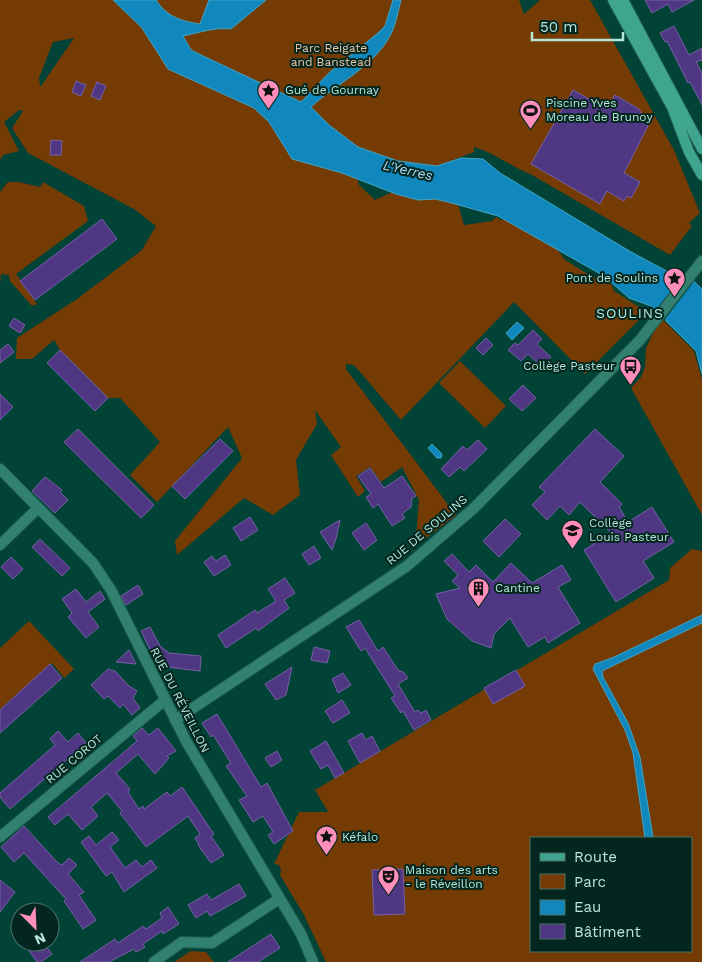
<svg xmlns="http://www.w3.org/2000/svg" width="702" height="962" viewBox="0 0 702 962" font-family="'Work Sans',sans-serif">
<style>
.green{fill:#743b05;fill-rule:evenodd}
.water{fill:#1087bd;stroke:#42a4c5}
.pier{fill:#014337}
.building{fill:#503783;stroke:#7461a4}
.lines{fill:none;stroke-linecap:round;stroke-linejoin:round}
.street-casing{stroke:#226054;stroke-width:12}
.secondary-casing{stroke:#226054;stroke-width:12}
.street{stroke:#328170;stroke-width:10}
.secondary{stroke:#40a58f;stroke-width:10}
.labels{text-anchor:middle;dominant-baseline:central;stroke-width:4;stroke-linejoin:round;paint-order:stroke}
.park-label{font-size:12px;fill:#f1c7aa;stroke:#03261f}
.poi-label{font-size:12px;fill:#b6e6d8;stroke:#03261f;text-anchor:start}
.street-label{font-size:12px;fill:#b6e6d8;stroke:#03261f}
.water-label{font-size:14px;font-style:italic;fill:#addaf6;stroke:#03261f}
.neighbourhood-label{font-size:14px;letter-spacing:1px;fill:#b6e6d8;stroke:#03261f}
</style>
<rect width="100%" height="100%" fill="#014337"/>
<!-- green -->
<path class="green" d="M0,0h113l29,28 26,41 86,39 15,14 23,37 62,9 5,17 16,15 30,-14 51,11 8,28 28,-4 4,-4 5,3 22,-4 20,12 21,31 28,18 19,7 3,7 33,21 -62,62 -71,-72 -113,118 -47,-55 -8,-1v5l110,146 -36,28 -4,-7 3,-36 -17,-33 -21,15 -11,-15 -14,9 9,15 -7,6 -27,-42 10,-8 -26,-37 2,14 -21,36 4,35 -27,20 -29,-17 -67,57 -2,-14 67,-83 -14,-31 -71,75 -27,-27 30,-33 -40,-44h-12l-48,-48 -6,-10 -22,19h-16l1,-21 60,-39 65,-49 14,-24 -22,-17 -106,-56 -16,-25 11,-17 -4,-1 -15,12 15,29 -16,4 -3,5zM74,38l-33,48h-1l-1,-8 14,-36z
M143,0h376l5,14 16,-14h50l84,150 26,63 -11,10 3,3 -22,29 -138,-80c-21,-8 -37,-22 -58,-28v5l-37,14 -39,-5 -40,-13 -29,-23 -18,-18 -120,-57 -6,-10z
M8,182h11l21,5 3,-5 41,24 4,15 -72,53 21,30 -5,2 -22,-25 -1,-6 -8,-1 -1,11v-93z
M663,320l31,31 8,29v135l-71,-127 10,-11 4,-10 1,-19 9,-19z
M460,361l46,45 -21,22 -46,-45z
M692,549l10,2v411h-376l-22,-47 -24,-40 1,-5 -2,-5 -5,-1 25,-52h29l-13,-22 354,-210 1,-12zM531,838h160v113h-160z
M29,621l45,48 -10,9 -12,-15 -52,46v-61z
M191,951l15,1 8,10h-40z"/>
<!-- water -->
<path class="water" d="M113,0h43c11,17 25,21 44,24l9,-24h57l-35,29c-18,-2 -32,4 -48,7l8,14 10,5 100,47 29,-30 48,-39 7,-7 8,-26h8c-3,11 -5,24 -10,34 -17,33 -54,49 -80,73l18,18 29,22 40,14 39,5 24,-8 22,1 17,14 131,79 45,24 11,-1 15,14v85l-6,-23 -30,-30v-4l-15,-11 -22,-8 -25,-22 -106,-60 -50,-14 -13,-3 -17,1 -22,-6 -54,-21 -50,-14 -23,-37 -15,-14 -86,-39 -26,-41z
M517,322l7,6 -12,12 -6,-7z
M432,444l10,10 -1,4h-4l-9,-10z
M702,615v8l-100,48 1,6 25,46 12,34 13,80 -8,1 -12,-85 -8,-23 -32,-61 2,-5 17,-6z"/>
<!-- pier -->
<path class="pier" d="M683,275l10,8 -28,36 -10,-8z"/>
<!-- building -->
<path class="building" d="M645,0h49l-22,12 -4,-8 -16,9z
M674,26l15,29 13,-7v12l-6,2 6,11v32l-12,-23 -2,1 -21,-42 -2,1 -5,-9z
M76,81l10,4 -5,11 -9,-4z
M97,82l9,4 -6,14 -9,-4z
M573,90l34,19 8,-14 24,14 9,17 -24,47 16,9 -9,16 -4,-2 -3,5 -17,-10 -7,13 -69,-40z
M51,140l11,1 -1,14h-11z
M102,219l15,20 -82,61 -15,-19z
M14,318l11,7 -5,8 -11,-7z
M533,330l9,9 -5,5 14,13 -10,9 -13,-12 -7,7 -13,-11 7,-7 3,2z
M486,338l7,7 -10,10 -7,-7z
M8,344l6,8 -14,11v-13z
M60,350l48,48 -13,13 -48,-48z
M523,385l13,13 -14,13 -13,-12z
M0,394l13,13 -13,13z
M78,429l76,76 -13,13 -77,-76z
M595,429l29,27 -24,26 22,22 -3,3 9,15 24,-15 22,35 -31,19 11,17 -38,24 -32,-52 27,-17 -31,-31 -11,13 -9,-9 -13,14 -15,-15 13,-13 -6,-5z
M220,439l13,12 -48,48 -13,-13z
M478,440l9,9 -23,22 -4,-4 -11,10 -8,-8 22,-23 4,4z
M370,468l14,20 18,-12 14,20 -4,2 -1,9 -9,7 3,4 -13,8 -14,-22 -5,4 -7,-11 5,-3 -13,-18z
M45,477l17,13 -2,2 8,8 -13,13 -23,-22z
M250,517l8,13 -17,11 -8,-13z
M505,519l16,15 -22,23 -16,-16z
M340,520l-4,19 -4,11 -12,-18z
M366,523l11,17 -13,10 -12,-17z
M40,539l30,29 -8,8 -30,-29z
M314,546l7,12 -12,7 -7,-11z
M452,554l17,18 7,-7 17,17 18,-19 21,20 30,-18 9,15 -13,7 22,36 -32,20 -3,-6 -17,10 -18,-29 -16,16 -3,14 -19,-7 -25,-22 -11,-25 24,-6 -8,-7 6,-6 -14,-14z
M225,555l6,10 -17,11 -10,-14 8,-6 4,5z
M11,557l12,12 -10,10 -12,-12z
M285,578l10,15 -11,7 5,8 -31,23 -2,-3 -30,20 -8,-13 37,-25 2,3 19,-12 -8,-12z
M138,585l5,9 -17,11 -5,-9z
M76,589l10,13 14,-11 5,8 -17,13 11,15 -13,11 -18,-21 4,-4 -10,-14z
M359,620l19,31 5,-4 15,23 5,2 5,6 -10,6 17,28 3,-2 3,3 5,-3 5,10 -17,10 -11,-19 -2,2 -10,-15 4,-2 -30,-48 -4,3 -15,-24z
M150,627l10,19 9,7 32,3 -1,15 -42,-5 -17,-35z
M314,647l16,4 -3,12 -16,-3z
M129,650l7,14 -20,-2z
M50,664l12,14 -62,55v-23z
M292,667l-6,28 -10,5 -11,-16z
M108,669l7,2 14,15 8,5 -4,7 7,10 -8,7 -9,-11 -3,4 -12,-12 -4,3 -13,-14z
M516,670l9,16 -32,18 -9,-16z
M343,673l8,12 -13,8 -6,-14z
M342,700l8,13 -17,10 -8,-12z
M217,714l44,73 6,-4 26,48 -19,13 -6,-9 5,-3 -10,-16 -10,6 -14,-22 8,-4 -21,-30 5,-3 -18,-28 -2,2 -9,-14z
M142,728l7,7 9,-7 18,23 -9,5 2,2 -14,16 -17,-20 -22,19 14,16 -2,3 11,17 4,-3 1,3 23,-17 3,4 12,-9 32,47 -3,2 13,19 -13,8 -13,-18 1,-1 -4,-6 5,-4 -12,-18 -42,31 -26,-34 2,-2 -15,-18 -16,14 7,9 -16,14 -14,-16 -13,11 -7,-8 89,-76 -4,-5z
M58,731l10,11 10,-9 8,10 -76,66 -10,-12v-4l55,-48 -5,-6z
M362,733l4,7 6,-4 8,15 -20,12 -12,-22z
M326,741l18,32 -9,5 -7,-13 -7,4 -11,-18z
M277,751l5,9 -11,7 -6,-9z
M24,826l34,37 4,2 7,-7 8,7 -9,9 16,18 -5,3 17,25 -13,9 -19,-28 2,-2 -42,-46 -10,9 -13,-15z
M112,832l7,8 -9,7 15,21 11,-8 6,7 9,-7 6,8 -33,24 -12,-20 -6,4 -25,-34 8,-6 7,9z
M403,869l2,45 -31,1 -2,-45z
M0,880l15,12 -15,20z
M239,884l7,12 -36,20 -3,-5 -11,7 -8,-13 19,-11 4,6z
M168,907l11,17 -16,10 -1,-3 -19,13 2,3 -9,5 -2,-3 -25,13h-29l35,-23 3,4 25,-17 3,3 16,-11 -2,-5z
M271,934l9,14 -22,14h-30z
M35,942h8l9,12 -11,8h-4l-10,-14z"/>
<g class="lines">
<defs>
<path id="street" d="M0,469l93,94 18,27 75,151 115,193 12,28
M0,545l38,-37
M175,720l232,-154 66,-57 167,-169 62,-79
M0,837l165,-137
M154,962l28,-20 30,1 67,-44"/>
<path id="secondary" d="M613,0l59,107 17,45 13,23
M623,0l79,149"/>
</defs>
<!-- street casing -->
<use href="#street" class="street-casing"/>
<!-- secondary casing -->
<use href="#secondary" class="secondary-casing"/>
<!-- street -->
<use href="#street" class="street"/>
<!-- secondary -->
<use href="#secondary" class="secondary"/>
</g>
<!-- icons -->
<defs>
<symbol id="sight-pin" viewBox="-11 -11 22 30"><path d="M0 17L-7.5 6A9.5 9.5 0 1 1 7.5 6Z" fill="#ff8eba" stroke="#03261f"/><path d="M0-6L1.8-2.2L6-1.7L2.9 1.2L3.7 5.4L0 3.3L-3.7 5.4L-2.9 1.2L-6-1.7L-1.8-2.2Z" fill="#111"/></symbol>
<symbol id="stadium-pin" viewBox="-11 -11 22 30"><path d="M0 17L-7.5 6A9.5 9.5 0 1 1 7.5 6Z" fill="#ff8eba" stroke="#03261f"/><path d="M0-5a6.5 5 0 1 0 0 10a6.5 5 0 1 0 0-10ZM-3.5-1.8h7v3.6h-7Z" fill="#111"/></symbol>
<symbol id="bus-pin" viewBox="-11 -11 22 30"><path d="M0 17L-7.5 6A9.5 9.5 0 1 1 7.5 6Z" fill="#ff8eba" stroke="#03261f"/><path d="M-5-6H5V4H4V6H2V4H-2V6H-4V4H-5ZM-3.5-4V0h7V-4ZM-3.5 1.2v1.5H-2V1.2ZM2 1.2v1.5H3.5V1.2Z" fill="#111"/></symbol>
<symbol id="school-pin" viewBox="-11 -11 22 30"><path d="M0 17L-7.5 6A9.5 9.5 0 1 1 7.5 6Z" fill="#ff8eba" stroke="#03261f"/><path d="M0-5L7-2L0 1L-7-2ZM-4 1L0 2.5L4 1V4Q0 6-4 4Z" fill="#111"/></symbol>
<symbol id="building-pin" viewBox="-11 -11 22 30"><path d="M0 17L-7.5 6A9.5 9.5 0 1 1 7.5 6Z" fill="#ff8eba" stroke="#03261f"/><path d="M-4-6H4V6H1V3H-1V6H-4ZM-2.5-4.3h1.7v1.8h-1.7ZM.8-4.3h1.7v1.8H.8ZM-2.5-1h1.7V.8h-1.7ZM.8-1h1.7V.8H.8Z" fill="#111"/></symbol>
<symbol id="theatre-pin" viewBox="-11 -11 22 30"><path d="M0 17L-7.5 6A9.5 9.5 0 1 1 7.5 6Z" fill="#ff8eba" stroke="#03261f"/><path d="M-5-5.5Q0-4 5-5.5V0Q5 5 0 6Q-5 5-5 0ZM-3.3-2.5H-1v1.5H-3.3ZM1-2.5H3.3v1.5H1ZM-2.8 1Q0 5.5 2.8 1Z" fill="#111"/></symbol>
</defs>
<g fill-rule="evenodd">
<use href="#sight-pin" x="256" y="78" width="25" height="34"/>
<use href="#stadium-pin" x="518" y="98" width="25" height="34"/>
<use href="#sight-pin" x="662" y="266" width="25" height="34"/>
<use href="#bus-pin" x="618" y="354" width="25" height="34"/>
<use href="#school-pin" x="560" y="518" width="25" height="34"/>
<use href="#building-pin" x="466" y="576" width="25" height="34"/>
<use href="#sight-pin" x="314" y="824" width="25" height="34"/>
<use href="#theatre-pin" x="376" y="864" width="25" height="34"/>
</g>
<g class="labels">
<!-- park labels -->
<g class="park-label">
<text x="331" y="48">Parc Reigate<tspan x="331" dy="14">and Banstead</tspan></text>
</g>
<!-- poi labels -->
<g class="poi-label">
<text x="285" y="90">Gué de Gournay</text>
<text x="546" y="103">Piscine Yves<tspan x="546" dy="14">Moreau de Brunoy</tspan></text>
<text x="658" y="278" text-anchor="end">Pont de Soulins</text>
<text x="615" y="366" text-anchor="end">Collège Pasteur</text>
<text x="589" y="523">Collège<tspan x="589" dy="14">Louis Pasteur</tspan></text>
<text x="495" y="588">Cantine</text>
<text x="342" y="837">Kéfalo</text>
<text x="405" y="870">Maison des arts<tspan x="405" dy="14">- le Réveillon</tspan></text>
</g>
<!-- street labels -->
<g class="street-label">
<text transform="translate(427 530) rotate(-40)">RUE DE SOULINS</text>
<text transform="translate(180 700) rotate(63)">RUE DU RÉVEILLON</text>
<text transform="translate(74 759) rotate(-40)">RUE COROT</text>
</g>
<!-- water labels -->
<g class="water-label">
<text transform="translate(408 170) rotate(13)">L'Yerres</text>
</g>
<!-- neighbourhood labels -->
<g class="neighbourhood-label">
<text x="630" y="313">SOULINS</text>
</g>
</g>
<!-- legend -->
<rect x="530" y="837" width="162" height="115" fill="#03261f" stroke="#4b7369"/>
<rect x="540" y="853" width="25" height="8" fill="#40a58f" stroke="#4b7369"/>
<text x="574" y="862" font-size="15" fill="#b6e6d8">Route</text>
<rect x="540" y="874" width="25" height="15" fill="#743b05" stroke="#4b7369"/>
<text x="574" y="887" font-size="15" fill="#b6e6d8">Parc</text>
<rect x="540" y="900" width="25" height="15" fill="#1087bd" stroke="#4b7369"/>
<text x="574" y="912" font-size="15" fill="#b6e6d8">Eau</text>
<rect x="540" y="924" width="25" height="15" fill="#503783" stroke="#4b7369"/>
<text x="574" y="937" font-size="15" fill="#b6e6d8">Bâtiment</text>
<!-- north arrow -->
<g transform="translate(35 927) rotate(156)"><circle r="24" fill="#03261f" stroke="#4b7369"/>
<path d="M0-4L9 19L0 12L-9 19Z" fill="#ff8eba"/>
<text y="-8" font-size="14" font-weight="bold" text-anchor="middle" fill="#b6e6d8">N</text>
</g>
<!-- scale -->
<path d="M532 32v8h91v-8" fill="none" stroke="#b6e6d8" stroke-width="2.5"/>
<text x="540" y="32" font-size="15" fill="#b6e6d8" stroke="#03261f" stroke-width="4" paint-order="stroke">50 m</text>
</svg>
